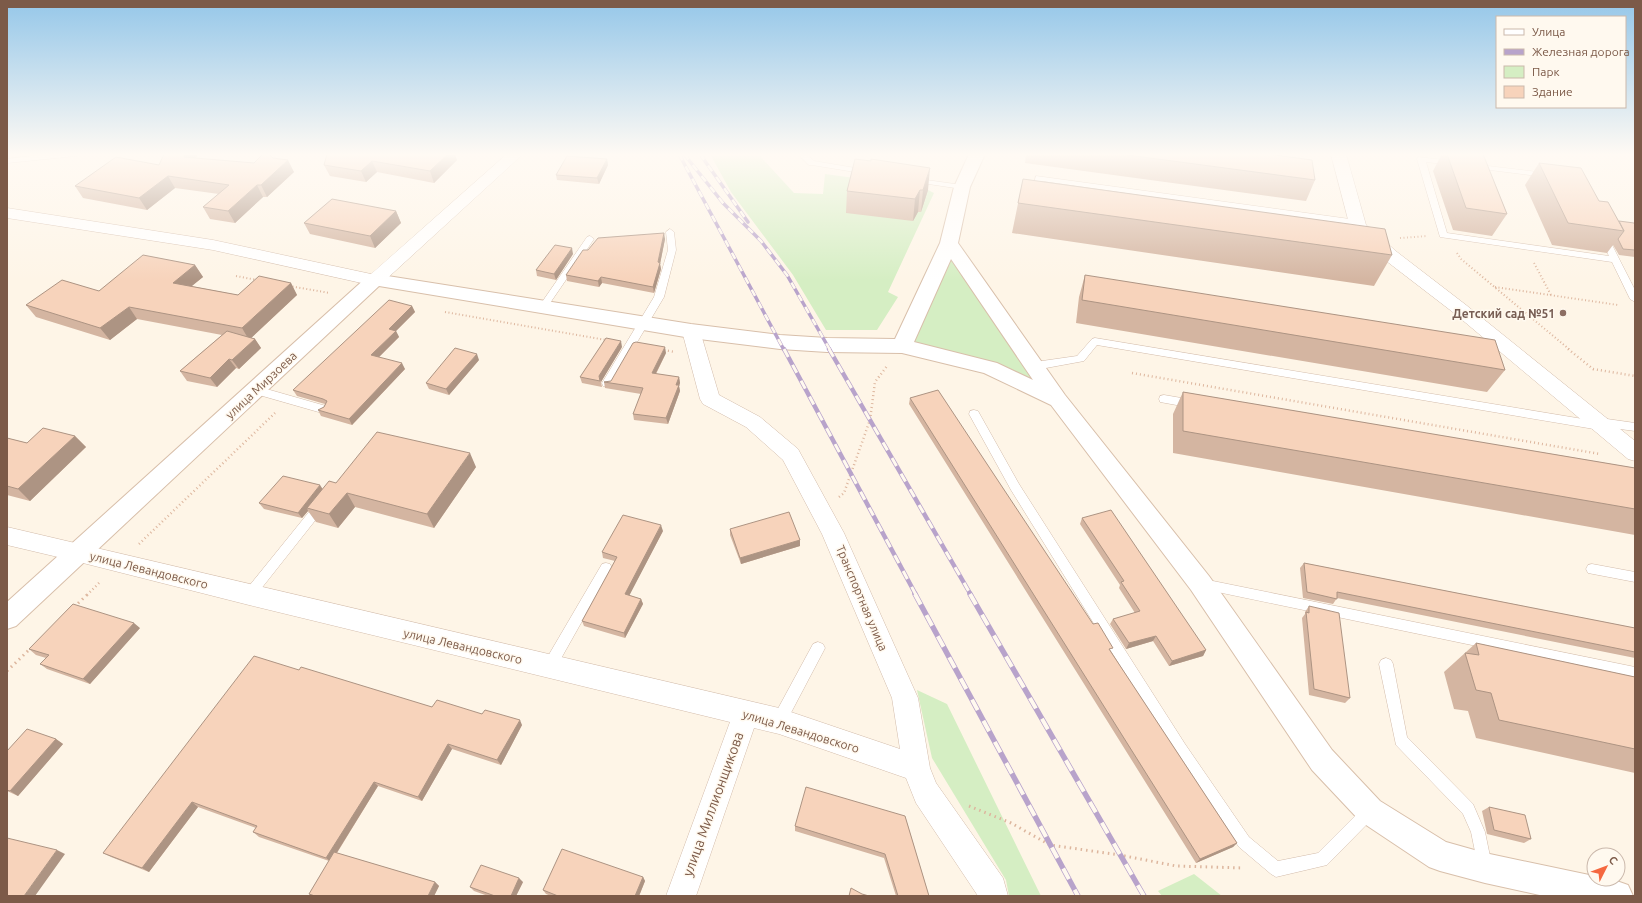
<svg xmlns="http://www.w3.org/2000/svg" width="1642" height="903" viewBox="0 0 1642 903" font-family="Ubuntu,sans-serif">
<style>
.green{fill:#d5eec3}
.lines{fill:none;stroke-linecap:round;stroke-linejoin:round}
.lane-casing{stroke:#d3bcab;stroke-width:1}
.street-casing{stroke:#d3bcab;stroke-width:1}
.secondary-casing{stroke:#d8bfaa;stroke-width:2}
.path-far2{stroke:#ddb69e;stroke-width:2;stroke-dasharray:1 2.5;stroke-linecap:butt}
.path-far1{stroke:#ddb69e;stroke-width:2.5;stroke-dasharray:1 3;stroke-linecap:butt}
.path{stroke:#ddb69e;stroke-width:3;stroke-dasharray:1.5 4;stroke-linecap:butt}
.lane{fill:#fff;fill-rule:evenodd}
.street{fill:#fff;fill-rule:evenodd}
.secondary{fill:#fff;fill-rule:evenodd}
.rail-far2-casing{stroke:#b8a3cb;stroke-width:3.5}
.rail-far1-casing{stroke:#b8a3cb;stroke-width:4.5}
.rail-casing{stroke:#b8a3cb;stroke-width:5.5}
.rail-far2{stroke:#fff9ef;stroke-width:2.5;stroke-dasharray:7;stroke-linecap:butt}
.rail-far1{stroke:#fff9ef;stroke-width:3;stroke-dasharray:9;stroke-linecap:butt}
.rail{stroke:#fff9ef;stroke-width:4;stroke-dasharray:12;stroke-linecap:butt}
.wall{fill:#d4b5a1}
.shaded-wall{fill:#ad9483}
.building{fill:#f7d3bb;stroke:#ad9483}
.education-dot{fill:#8d6e63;stroke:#fff9ef;stroke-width:1.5}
.labels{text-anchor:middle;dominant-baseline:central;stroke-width:3;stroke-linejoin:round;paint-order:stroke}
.education-label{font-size:12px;font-weight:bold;fill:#785e54;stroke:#fff9ef;text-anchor:end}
.street-label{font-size:12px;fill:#7c5a48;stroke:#fff9ef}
.near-street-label{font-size:14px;fill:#7c5a48;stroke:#fff9ef}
</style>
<rect width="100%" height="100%" fill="#fef5e7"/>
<!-- green -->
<path class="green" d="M710,154h48l36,39 29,1 2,-20 97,13 12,6 -46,99 10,5 -21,33h-51l-33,-55 -62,-83z
M949,243l109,157 -68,-32 -88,-22z
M917,690l30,14 94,192h-32l-3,-16 -74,-122z
M1194,874l28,22h-60l-4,-5z"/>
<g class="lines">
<defs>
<path id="lane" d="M49,154h31l-4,2 -69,7v-4z
M798,154h9l7,7 53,9 4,2 -4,2 -55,-9h-3z
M1418,157l35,4 4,2 -4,2 -27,-3 21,71 162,23 -9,-19 1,-2h6l28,55v12l-5,-3 -18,-37 -172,-25 -23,-78z
M1471,164l75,9 4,2 -4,2 -72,-9h-3z
M1036,176l321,44 4,3 -4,3 -315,-45 -3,15 -4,2 -4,-2z
M912,178l50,7 4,2 -4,2 -47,-7h-3z
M670,229l4,3 2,18 -12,47 -53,89h-8l-1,-3 52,-86 14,-47 -2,-18z
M590,236l4,3 -48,70h-6l-2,-2 2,-2 47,-68z
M1095,338l500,83 5,-3 35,5v8l-30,-4 -5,3 -503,-85 -13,16 -49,9 -5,-4 5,-4 42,-6 15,-17z
M256,386l70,20 1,3 -1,3 -4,1 -70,-20 -1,-3 1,-3z
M1164,395l29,5 4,1 1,3 -1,3 -4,1 -33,-6 -1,-3 1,-3z
M974,410l4,1 41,73 166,260 64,93 29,24 40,-8 47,-47 5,-2 5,2 2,5 -2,5 -48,49 -51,12 -5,-3 -32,-27 -64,-93 -164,-264 -42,-76 1,-3z
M321,500l4,2 2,3 -2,3 -72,91 -4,1 -4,-1 -2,-4 2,-4 72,-89z
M606,563l4,1 2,4 -58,103 -5,2 -5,-2 -2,-4 2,-4 58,-99z
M1592,564l43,8v10l-47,-9 -2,-4 2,-4z
M1203,579l432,88v12l-432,-90 -4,-1 -2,-4 2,-4z
M818,642l5,2 2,4 -2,4 -39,74 -5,2 -5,-2 -2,-5 2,-5 39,-72z
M1386,658l5,2 2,4 14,73 66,67 12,28 7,34 -3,5 -5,3 -5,-3 -8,-39 -8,-18 -67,-69 -17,-81 2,-4z"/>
<path id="street" d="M507,154h16l-142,130 -6,2 -162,-36 -206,-32v-10l206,32 158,34z
M1331,154h15l20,71 31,27 69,53 169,136v20l-7,-2 -174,-146 -69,-53 -33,-29 -2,-4z
M691,325l7,2 2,4 19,64 41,22 38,32 46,84 74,165 12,70 6,15 67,95 5,18h-30l-62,-93 -10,-25 -127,-44 -25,-6 -58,168h-30l64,-174 -481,-117 -170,-43 -72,-17v-18l772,181 121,41 -8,-51 -70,-164 -39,-74 -37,-33 -43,-23 -3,-5 -18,-68 2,-4z"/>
<path id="secondary" d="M969,154h16l-15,33 -12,56 107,152 144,181 123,174 48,51 66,41 39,11 109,23v3h17l17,6 5,11h-89l-59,-13 -45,-12 -11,-4 -69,-46 -48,-51 -121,-180 -140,-185 -67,-32 -82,-20 -75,-1 -47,-3 -89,-11 -312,-52 -363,340 -9,3v-27l361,-326 7,-2 316,50 89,11 47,3 68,1 45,-96 14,-56zM951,259l82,121 -36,-17 -83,-21z"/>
</defs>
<!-- lane casing -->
<use href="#lane" class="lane-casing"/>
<!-- street casing -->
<use href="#street" class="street-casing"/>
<!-- secondary casing -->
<use href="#secondary" class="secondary-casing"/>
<!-- path-far2 -->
<path class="path-far2" d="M1400,238l27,-2
M1457,253l4,6 109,91
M1534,263l17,32
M236,276l21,4
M289,286l41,7
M1495,287l123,18
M445,312l161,28"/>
<!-- path-far1 -->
<path class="path-far1" d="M1568,349l25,20 42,7
M664,350l11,2
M1132,373l468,81
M839,497l5,-4 26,-73 5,-38 12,-16
M139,544l136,-131
M87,595l14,-14"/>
<!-- path -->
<path class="path" d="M74,607l14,-13
M7,671l24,-23
M969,806l42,17 39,22 70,10 56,11 68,2"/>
<!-- lane -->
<use href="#lane" class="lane"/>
<!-- street -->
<use href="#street" class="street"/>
<!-- secondary -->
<use href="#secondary" class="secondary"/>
<defs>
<path id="rail-far2" d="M679,154l105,196
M684,154l39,49 38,38 26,34 43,75
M700,154l48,68"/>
<path id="rail-far1" d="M784,349l132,246
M829,349l142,246"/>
<path id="rail" d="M915,594l163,302
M970,594l174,302"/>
</defs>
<!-- rail-far2 casing -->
<use href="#rail-far2" class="rail-far2-casing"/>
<!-- rail-far1 casing -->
<use href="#rail-far1" class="rail-far1-casing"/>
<!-- rail casing -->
<use href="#rail" class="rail-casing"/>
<!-- rail-far2 -->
<use href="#rail-far2" class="rail-far2"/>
<!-- rail-far1 -->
<use href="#rail-far1" class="rail-far1"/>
<!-- rail -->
<use href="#rail" class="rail"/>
</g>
<!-- wall -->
<path class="wall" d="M327,154l130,6 -23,23 -57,-11 -11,10 -36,-6 -6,-11z
M1026,154h242l47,26 -9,21 -281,-38z
M1442,154h41l24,60 -15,22 -39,-6 -20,-59z
M196,158l58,5 19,-5 21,14 -27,25h-4l-28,26 -25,-4 -7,-12 16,-13 -44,-6 -28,22 -64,-12 -8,-12 84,-21z
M607,159l1,6 -9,19 -42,-4 -1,-5z
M871,161l57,29 -7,22h-3l-5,9 -67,-8 1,-22z
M1539,163l60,38 20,20 16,4v32l-16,-2 -6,-10 -6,8 -55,-8 -27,-60z
M1023,179l369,76 -18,31 -362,-53z
M396,211l5,12 -26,25 -65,-14 -6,-11z
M665,239l-5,25 1,5 -7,24 -52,-10 -3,4 -32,-6 -1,-6 22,-25z
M573,254l-17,26 -19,-4 -1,-6z
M195,265l8,12 -12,9 47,9 53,-12 6,12 -46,43 4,1 6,9 -22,21 -3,-1 -19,19 -30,-6 -7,-10 42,-36 -85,-16 -27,21 -74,-23 -10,-12 73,-14z
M1085,275l420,95 -18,22 -411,-69 3,-26z
M412,306l3,6 -19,19 3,6 -20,20 26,12 -53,56 -31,-9 -3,-6 6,-3 1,-3 -28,-8 -4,-6z
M622,347l-21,35 1,5 -20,-4 -2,-6z
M666,353l-10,21 23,3 1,6 -1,3 1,5 -12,33 -34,-4 -1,-6 8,-20 -36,-6 -1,-6 7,-1z
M479,360l-30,35 -20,-6 -3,-6z
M1183,392l452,76v67l-462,-82v-39z
M910,398l201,254 126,191 -4,4 -37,16 -287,-459z
M75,436l11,11 -56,54 -23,-6v-57l20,5z
M476,467l-42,61 -79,-21 -17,21 -22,-6 -8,-11 -6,7 -38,-9 -5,-6 64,-14 13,-6z
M1082,518l124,132 -3,6 -34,10 -16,-25 -27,8 -16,-25 3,-5 22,-6 -16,-25 1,-3 -40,-61z
M730,529l70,11v6l-59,18 -11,-29z
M663,531l-34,64 12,4 2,5 -18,34 -41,-12 -2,-5 33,-60 -12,-3 -1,-6z
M1304,563l331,65v30l-298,-60 -4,6 -30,-6 -3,-30z
M1309,606l41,92 -5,5 -36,-8 -7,-77 3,-4v-2z
M140,628l-50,56 -43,-15 -7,-5 6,-6 -10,-3 -7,-6z
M1476,643l159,34v96l-159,-35 -8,-27 -14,-2 -10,-37z
M299,670l133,37 50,7 40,11 -21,40 -49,-16 -30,52 -44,-15 -41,67 98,29 4,4 -5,10h-122l-3,-2 20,-33 -70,-24 -6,-5 3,-4 -58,-21 -49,65 -38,-15 -8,-4z
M56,739l7,5 -45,52 -11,-5v-40z
M1489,807l42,32 -7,4 -37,-9 -5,-23z
M905,816l24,80h-33l-12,-38 -89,-27v-5z
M643,877l2,4 -6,15h-88l-5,-2 -3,-4z
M523,882l-7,14h-28l-14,-5 -4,-4z"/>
<!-- shaded-wall -->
<path class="shaded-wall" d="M185,154h13l-7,14 -7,-11z
M448,154h7l2,6 -23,23 -4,-12z
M607,159l1,6 -9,19 -2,-6z
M288,160l6,12 -27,25 -6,-12z
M372,161l5,11 -11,10 -5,-11z
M930,168l-2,22 -7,22 2,-22z
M168,176l7,12 -28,22 -8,-12z
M257,185l6,12 -28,26 -7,-12z
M920,190l-2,22 -5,9 2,-22z
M396,211l5,12 -26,25 -5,-12z
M664,233l1,6 -5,25 1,5 -7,24 -1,-6z
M572,248l1,6 -17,26 -2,-6z
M195,265l8,12 -22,18 -8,-12z
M601,277l1,6 -3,4 -1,-6z
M291,283l6,12 -48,45 -7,-12z
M412,306l3,6 -23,23 -3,-6z
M129,307l8,12 -27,21 -10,-12z
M396,331l3,6 -24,24 -4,-6z
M255,339l6,9 -22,21 -7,-9z
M621,341l1,6 -21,35 -2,-6z
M665,347l1,6 -13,26 -1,-6z
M477,354l2,6 -30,35 -3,-6z
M229,359l7,9 -19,19 -7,-9z
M402,363l3,6 -53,56 -3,-6z
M679,377l1,6 -1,3 1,5 -12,33 -2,-6 10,-33z
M75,436l11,11 -56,54 -12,-12z
M470,453l6,14 -42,61 -7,-14z
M320,485l4,6 -17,17 1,3 -6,7 -4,-5z
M347,493l8,14 -17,21 -9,-14z
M661,525l2,6 -36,69 -2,-6z
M800,540v6l-59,18 -1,-6z
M641,599l2,5 -18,34 -1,-5z
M134,623l6,5 -50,56 -7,-5z
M1156,636l-3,5 -27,8 3,-6z
M1206,650l-3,6 -34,10 3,-5z
M520,720l2,5 -21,40 -4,-5z
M56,739l7,5 -45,52 -8,-5z
M448,744l4,5 -30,52 -4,-4z
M374,782l4,4 -47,76 -5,-4z
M192,802l6,5 -49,65 -7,-4z
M1237,843l-4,4 -37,16 4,-4z
M57,850l8,4 -30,42h-11z
M643,877l2,4 -6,15h-4z
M519,878l4,4 -7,14h-5z
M435,882l4,4 -5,10h-6z"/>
<!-- building -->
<path class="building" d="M164,154h21l-1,3 70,6 9,-9h6l4,4 15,2 -27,25h-4l-29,26 -25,-4 26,-22 -61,-9 -29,22 -64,-12 41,-29 43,8z
M327,154h121l-18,17 -58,-10 -11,10 -37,-6z
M1120,154h148l44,6 3,20z
M1447,154h36l24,60 -41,-6z
M567,156l40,3 -10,19 -41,-3z
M855,159l16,2v-2l59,9 -7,22h-3l-5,9 -68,-8z
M1539,163l42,5 18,33 9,1 16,29 -56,-8z
M1023,179l362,50 7,26 -374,-52z
M332,199l64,12 -26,25 -66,-13z
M1619,221l15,2 1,2v25l-12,-1 -5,-10 6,-8z
M664,233l-6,29 2,1 -7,24 -52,-10 -3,4 -32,-6 17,-25h5l10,-12z
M555,245l17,3 -18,26 -18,-4z
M143,255l52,10 -22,18 65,12 21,-19 32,7 -49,45 -113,-21 -29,21 -74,-23 36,-25 37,11z
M1085,275l410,65 10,30 -423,-70z
M389,300l23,6 -23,23 7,2 -25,24 31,8 -53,56 -31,-9 6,-3 3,-6 -4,-2 -30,-9z
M227,331l28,8 -23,21 -3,-1 -19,19 -30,-7z
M606,338l15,3 -22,35 1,5 -20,-4z
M636,342l29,5 -13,26 27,4 -3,8h3l-13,33 -33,-4 10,-26 -39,-6 7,-1 22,-38z
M455,348l22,6 -31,35 -20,-6z
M938,390l155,234 5,-1 15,25 -4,1 128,194 -37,16 -290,-461z
M1183,392l452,76v41l-452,-78z
M43,428l32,8 -57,53 -11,-3v-48l20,5z
M377,432l93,21 -43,61 -80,-21 -18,21 -22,-6 22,-27 7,2z
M283,476l37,9 -22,28 -39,-10z
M1111,510l95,140 -34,11 -16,-25 -27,7 -16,-24 27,-8 -19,-29 3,-1 -42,-63z
M789,512l11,28 -60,18 -10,-29z
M623,515l38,10 -36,69 16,5 -17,34 -42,-12 35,-64 -15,-5z
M1304,563l331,65v24l-298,-60v7l-30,-7z
M73,604l61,19 -51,56 -43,-15 9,-9 -20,-6z
M1309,606l30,7 11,85 -36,-9 -8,-77 3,1z
M1476,643l159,34v72l-136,-29 -8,-27 -15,-3 -11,-37 14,2z
M254,656l45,14 2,-3 131,40 5,-7 45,14 3,-4 35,10 -23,40 -49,-16 -30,53 -44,-15 -48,76 -73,-26 4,-6 -65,-24 -50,66 -39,-15z
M27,729l29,10 -46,52 -3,-1v-39z
M806,787l99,29 24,80h-31l-13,-42 -90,-28z
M1489,807l36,8 6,24 -37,-9z
M7,838l50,12 -33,46h-17z
M562,849l81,28 -8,19h-77l-15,-6z
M334,852l101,30 -7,14h-113l-6,-2z
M481,865l38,13 -8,18h-16l-25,-9z
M851,888l11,6 7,2h-20z"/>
<!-- sky -->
<linearGradient id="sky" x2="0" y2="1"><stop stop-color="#95c7e9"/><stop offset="0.55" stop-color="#fffaf4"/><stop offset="1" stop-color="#fffaf4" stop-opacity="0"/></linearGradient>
<rect width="1642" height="281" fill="url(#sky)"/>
<!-- markers -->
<circle class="education-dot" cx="1563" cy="313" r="4"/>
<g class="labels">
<!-- education labels -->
<g class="education-label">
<text x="1555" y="313">Детский сад №51</text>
</g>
<!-- street labels -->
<g class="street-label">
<text transform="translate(261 385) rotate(-43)">улица Мирзоева</text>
<text transform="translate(149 570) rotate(14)">улица Левандовского</text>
<text transform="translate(862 598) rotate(67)">Транспортная улица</text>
<text transform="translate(463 646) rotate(13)">улица Левандовского</text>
<text transform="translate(801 731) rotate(17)">улица Левандовского</text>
</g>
<!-- near-street labels -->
<g class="near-street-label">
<text transform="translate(713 804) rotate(-70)">улица Миллионщикова</text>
</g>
</g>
<!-- border -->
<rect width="1642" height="903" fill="none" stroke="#7c5a48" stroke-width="16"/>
<!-- legend -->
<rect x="1496" y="16" width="130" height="92" fill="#fff9ef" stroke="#cbb9ac"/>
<rect x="1504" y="29" width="20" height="6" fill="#ffffff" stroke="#cbb9ac"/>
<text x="1532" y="36" font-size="12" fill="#7c5a48">Улица</text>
<rect x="1504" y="49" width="20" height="6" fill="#b8a3cb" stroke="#cbb9ac"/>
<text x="1532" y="56" font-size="12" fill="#7c5a48">Железная дорога</text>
<rect x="1504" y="66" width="20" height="12" fill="#d5eec3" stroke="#cbb9ac"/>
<text x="1532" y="76" font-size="12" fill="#7c5a48">Парк</text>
<rect x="1504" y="86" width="20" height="12" fill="#f7d3bb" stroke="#cbb9ac"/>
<text x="1532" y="96" font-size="12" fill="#7c5a48">Здание</text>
<!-- north arrow -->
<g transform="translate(1606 867) rotate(48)"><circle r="19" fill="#fff9ef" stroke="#cbb9ac"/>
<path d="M0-3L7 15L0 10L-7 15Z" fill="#f56840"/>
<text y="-6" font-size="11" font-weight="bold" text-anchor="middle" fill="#7c5a48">С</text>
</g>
</svg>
